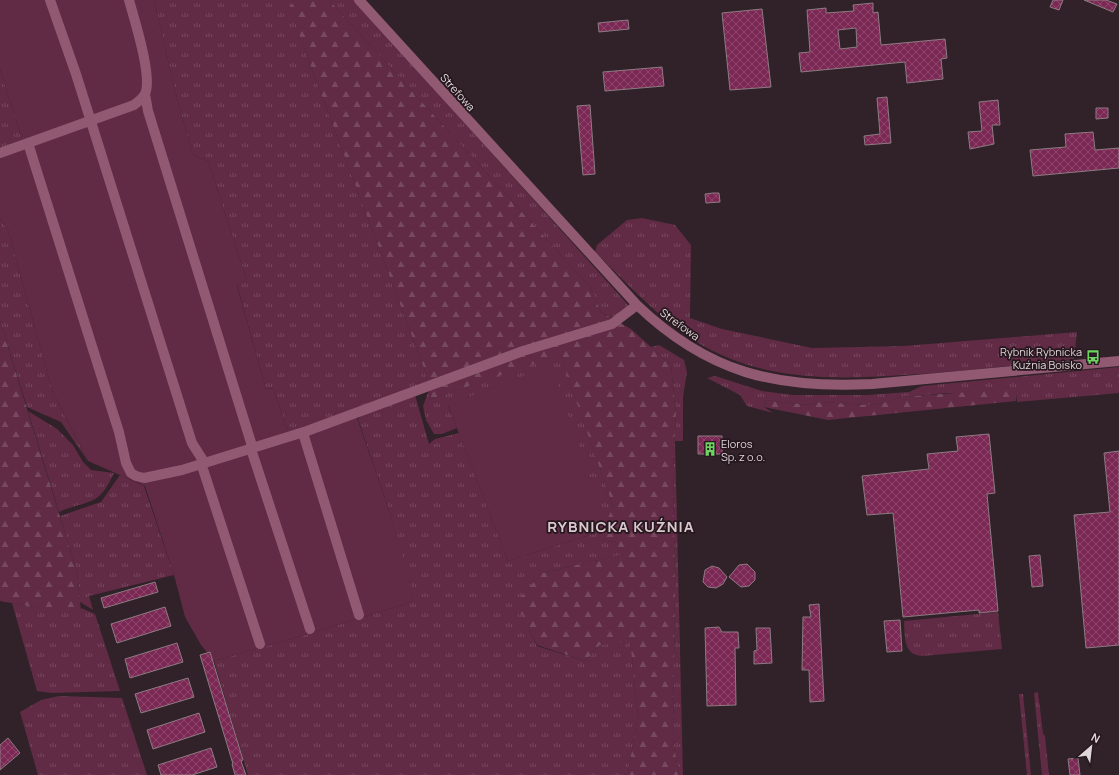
<svg xmlns="http://www.w3.org/2000/svg" width="1119" height="775" viewBox="0 0 1119 775" font-family="Manrope,sans-serif">
<style>
.grass{fill:url(#grass-tufts)}
.forest{fill:url(#forest-firs)}
.green{fill:#612b45}
.building{fill:url(#building-cross-hatch);stroke:#8d7b82;fill-rule:evenodd}
.lines{fill:none;stroke-linecap:round;stroke-linejoin:round}
.minor{stroke:#925973;stroke-width:10}
.labels{text-anchor:middle;dominant-baseline:central;stroke-width:3.5;stroke-linejoin:round;paint-order:stroke}
.street-label{font-size:11px;fill:#dfd6d9;stroke:#26181e}
.poi-label{font-size:11px;fill:#dfd6d9;stroke:#26181e;text-anchor:end}
.district-label{font-size:15px;font-weight:bold;letter-spacing:1px;fill:#dbc8cf;stroke:#26181e}
</style>
<defs>
<pattern id="grass-tufts" width="24" height="20" patternUnits="userSpaceOnUse"><rect width="24" height="20" fill="#612b45"/><path d="M3 7l-1-3M5 7V3M7 7l1-3M15 17l-1-3M17 17v-4M19 17l1-3" fill="none" stroke="#77495f"/></pattern>
<pattern id="forest-firs" width="22" height="20" patternUnits="userSpaceOnUse"><rect width="22" height="20" fill="#612b45"/><path d="M5 1l3.5 6h-7zM16 11l3.5 6h-7z" fill="#77495f"/></pattern>
<pattern id="building-cross-hatch" width="8" height="8" patternUnits="userSpaceOnUse"><rect width="8" height="8" fill="#7b2954"/><path d="M0 0l8 8M0 8l8-8" fill="none" stroke="#8d476c"/></pattern>
</defs>
<rect width="100%" height="100%" fill="#302228"/>
<!-- grass -->
<path class="grass" d="M154,0h140l-3,7 13,41 121,323 3,15 -139,48 -16,-46 -7,1 -29,-104 10,-4 -39,-120 -15,-6 -16,-56z
M329,0h25l275,306 -16,12 -12,-6 -11,-25z
M0,69l23,73 -23,8z
M0,218l8,12 44,160 36,71 -27,-39 -34,-15 -27,-86z
M642,218l33,7 16,20 -1,73 32,11 90,19 92,-2 173,-14 -3,27c-57,6 -114,13 -171,16 -74,5 -143,6 -208,-34 -38,-24 -68,-58 -100,-89l2,-7 30,-25z
M659,345l25,15 3,12 -4,25v44h-8l8,334h-4l-6,-35 2,-147 -2,-125 3,-55 -5,-48 -20,-18z
M560,354l53,152 -13,34 15,2 10,12 -83,19 -25,29 20,44 48,15 15,-16 30,-5 8,76 -10,56 -3,3h-377l-34,-114 87,-25 108,-33 4,-5 -23,-85 -32,-94 3,-4 54,-20 14,49 6,-5 24,-6 49,128 91,-29 -151,-126 9,22 -15,6h-8l-8,-14 -3,-14 6,-16 2,9z
M1119,367v26l-102,9v-8l-69,-1 -48,4 -8,4 -24,4 -48,-3 -13,3 -42,-5 -1,7 9,6 -26,-7 -7,-11 -33,-17 8,-2 47,15 30,4h75l42,-3 13,-6z
M28,411l29,18 16,16 10,17 8,8 23,3c-4,8 -10,21 -19,26 -11,6 -24,7 -36,13z
M120,475l24,11 30,89 -85,21 4,14 -13,-8 -3,-30 -17,-56 41,-14z
M12,603l21,4 48,4v-3l14,6 25,77 -68,2 -15,-2z
M998,612l4,37 -80,7c-19,-1 -17,-20 -18,-35z
M1038,692l5,42 2,2 4,39h-7l-8,-82z
M1019,694h4l8,81h-4z
M59,696l63,2 25,77h-109l-18,-63 21,-12z"/>
<!-- forest -->
<path class="forest" d="M294,0h35l261,287 11,25 30,17 40,36 5,48 -3,55 2,125 -2,147 6,35h-54l3,-3 10,-56 -8,-75 -30,4 -15,16 -48,-16 -21,-43 26,-29 82,-19 -9,-12 -16,-2 14,-34 -53,-151 -129,44 -6,-28 -121,-323 -14,-41z
M0,321l77,251 4,39h-25l-56,-10z
M1011,389l6,5 -1,7 -188,19 -64,-13 1,-7 42,5 13,-3 48,3 24,-4 8,-4z"/>
<!-- green -->
<path class="green" d="M0,0h154l23,99 16,56 15,6 39,120 -10,5 29,103 7,-1 16,46 65,-25 36,104 22,77 1,8 -4,5 -108,33 -87,25 -13,-16 -16,-28 -11,-42 -29,-89 -57,-25 -36,-71 -44,-160 -8,-12v-68l23,-8 -23,-73z
M551,365l54,156 -6,11 -91,29 -60,-156z"/>
<!-- building -->
<path class="building" d="M1053,0h10l-4,10 -9,-3z
M1084,0h22l11,4 -4,8z
M873,3v10l5,-1 3,33 64,-6 2,19 -6,1 2,20 -36,4 -2,-21 -104,10 -2,-19 11,-1 -3,-42 19,-2v5l28,-2 -1,-6zM856,28l1,19 -17,2 -2,-19z
M762,9l9,78 -41,3 -8,-77z
M628,20l1,9 -30,3 -1,-9z
M662,67l2,19 -59,5 -2,-19z
M887,97l4,46 -26,2 -1,-9 16,-2 -3,-36z
M998,100l2,25h-8l2,19 -24,5 -2,-17 14,-1 -3,-29z
M590,105l5,69 -12,1 -6,-69z
M1096,108h12v10l-12,1z
M1093,132l2,18 24,-2v20l-86,8 -3,-26 36,-3 -1,-13z
M713,193h6l1,9 -14,1 -1,-9z
M989,434l6,59 -8,1 11,117 -19,2v-3l-76,7 -10,-104 -26,2 -5,-39 67,-7 -2,-15 31,-3 -2,-14z
M698,436h24v18h-24z
M1119,451v194l-33,3 -12,-133 36,-3 -6,-59z
M1040,555l3,31 -11,1 -3,-31z
M747,564l8,8v8l-6,6 -8,1 -12,-10 10,-12z
M712,566l7,2 8,9 -4,7 -7,4 -8,-1 -5,-5 2,-12z
M155,582l3,10 -54,16 -3,-10z
M819,604l5,97 -14,1 -1,-32h-7l1,-53h8l-2,-12z
M165,607l6,19 -54,17 -6,-19z
M900,620l2,31 -15,1 -3,-31z
M719,627l3,5h16l1,16h-4l1,57 -29,1 -2,-78z
M756,628h14l2,35 -18,1v-13l3,-1z
M177,643l6,19 -53,16 -5,-19z
M210,652l33,108 -2,1 5,14h-11l-3,-11h1l-33,-109z
M188,678l6,19 -53,16 -6,-19z
M199,713l6,19 -52,17 -6,-19z
M8,738l12,15 -20,17v-25z
M211,748l6,19 -25,8h-31l-3,-10z
M1078,758l2,17h-10l-2,-16z"/>
<g class="lines">
<!-- minor -->
<path class="minor" d="M50,0l26,74 116,369 12,19
M359,0l278,305c71,68 139,84 235,79l247,-23
M145,94l3,17 105,338
M28,143l91,289 7,31 5,10 5,3 8,2 38,-8 125,-39 216,-80 89,-27 25,-19
M0,153l134,-48c4,-3 9,-7 11,-11 8,-17 -11,-75 -16,-94
M303,433l56,182
M251,449l59,180
M201,463l59,181"/>
</g>
<!-- icons -->
<defs>
<symbol id="bus-bare" viewBox="-9 -9 18 18"><path d="M-5-6H5V4H4V6H2V4H-2V6H-4V4H-5ZM-3.5-4V0h7V-4ZM-3.5 1.2v1.5H-2V1.2ZM2 1.2v1.5H3.5V1.2Z" fill="#6dd361" stroke="#26181e" stroke-width="2.5" paint-order="stroke"/></symbol>
<symbol id="building-bare" viewBox="-9 -9 18 18"><path d="M-4-6H4V6H1V3H-1V6H-4ZM-2.5-4.3h1.7v1.8h-1.7ZM.8-4.3h1.7v1.8H.8ZM-2.5-1h1.7V.8h-1.7ZM.8-1h1.7V.8H.8Z" fill="#6dd361" stroke="#26181e" stroke-width="2.5" paint-order="stroke"/></symbol>
</defs>
<g fill-rule="evenodd">
<use href="#bus-bare" x="1083" y="347" width="20" height="20"/>
<use href="#building-bare" x="700" y="439" width="20" height="20"/>
</g>
<g class="labels">
<!-- street labels -->
<g class="street-label">
<text transform="translate(458 92) rotate(48)">Strefowa</text>
<text transform="translate(680 324) rotate(36)">Strefowa</text>
</g>
<!-- poi labels -->
<g class="poi-label">
<text x="1082" y="351">Rybnik Rybnicka<tspan x="1082" dy="13">Kuźnia Boisko</tspan></text>
<text x="721" y="443" text-anchor="start">Eloros<tspan x="721" dy="13">Sp. z o.o.</tspan></text>
</g>
<!-- district labels -->
<g class="district-label">
<text x="621" y="526">RYBNICKA KUŹNIA</text>
</g>
</g>
<!-- north arrow -->
<g transform="translate(1091 747) rotate(28)" stroke="#26181e" stroke-width="3" paint-order="stroke">
<path d="M0-3L7 15L0 10L-7 15Z" fill="#dfd6d9"/>
<text y="-6" font-size="11" font-weight="bold" text-anchor="middle" fill="#dfd6d9">N</text>
</g>
</svg>
